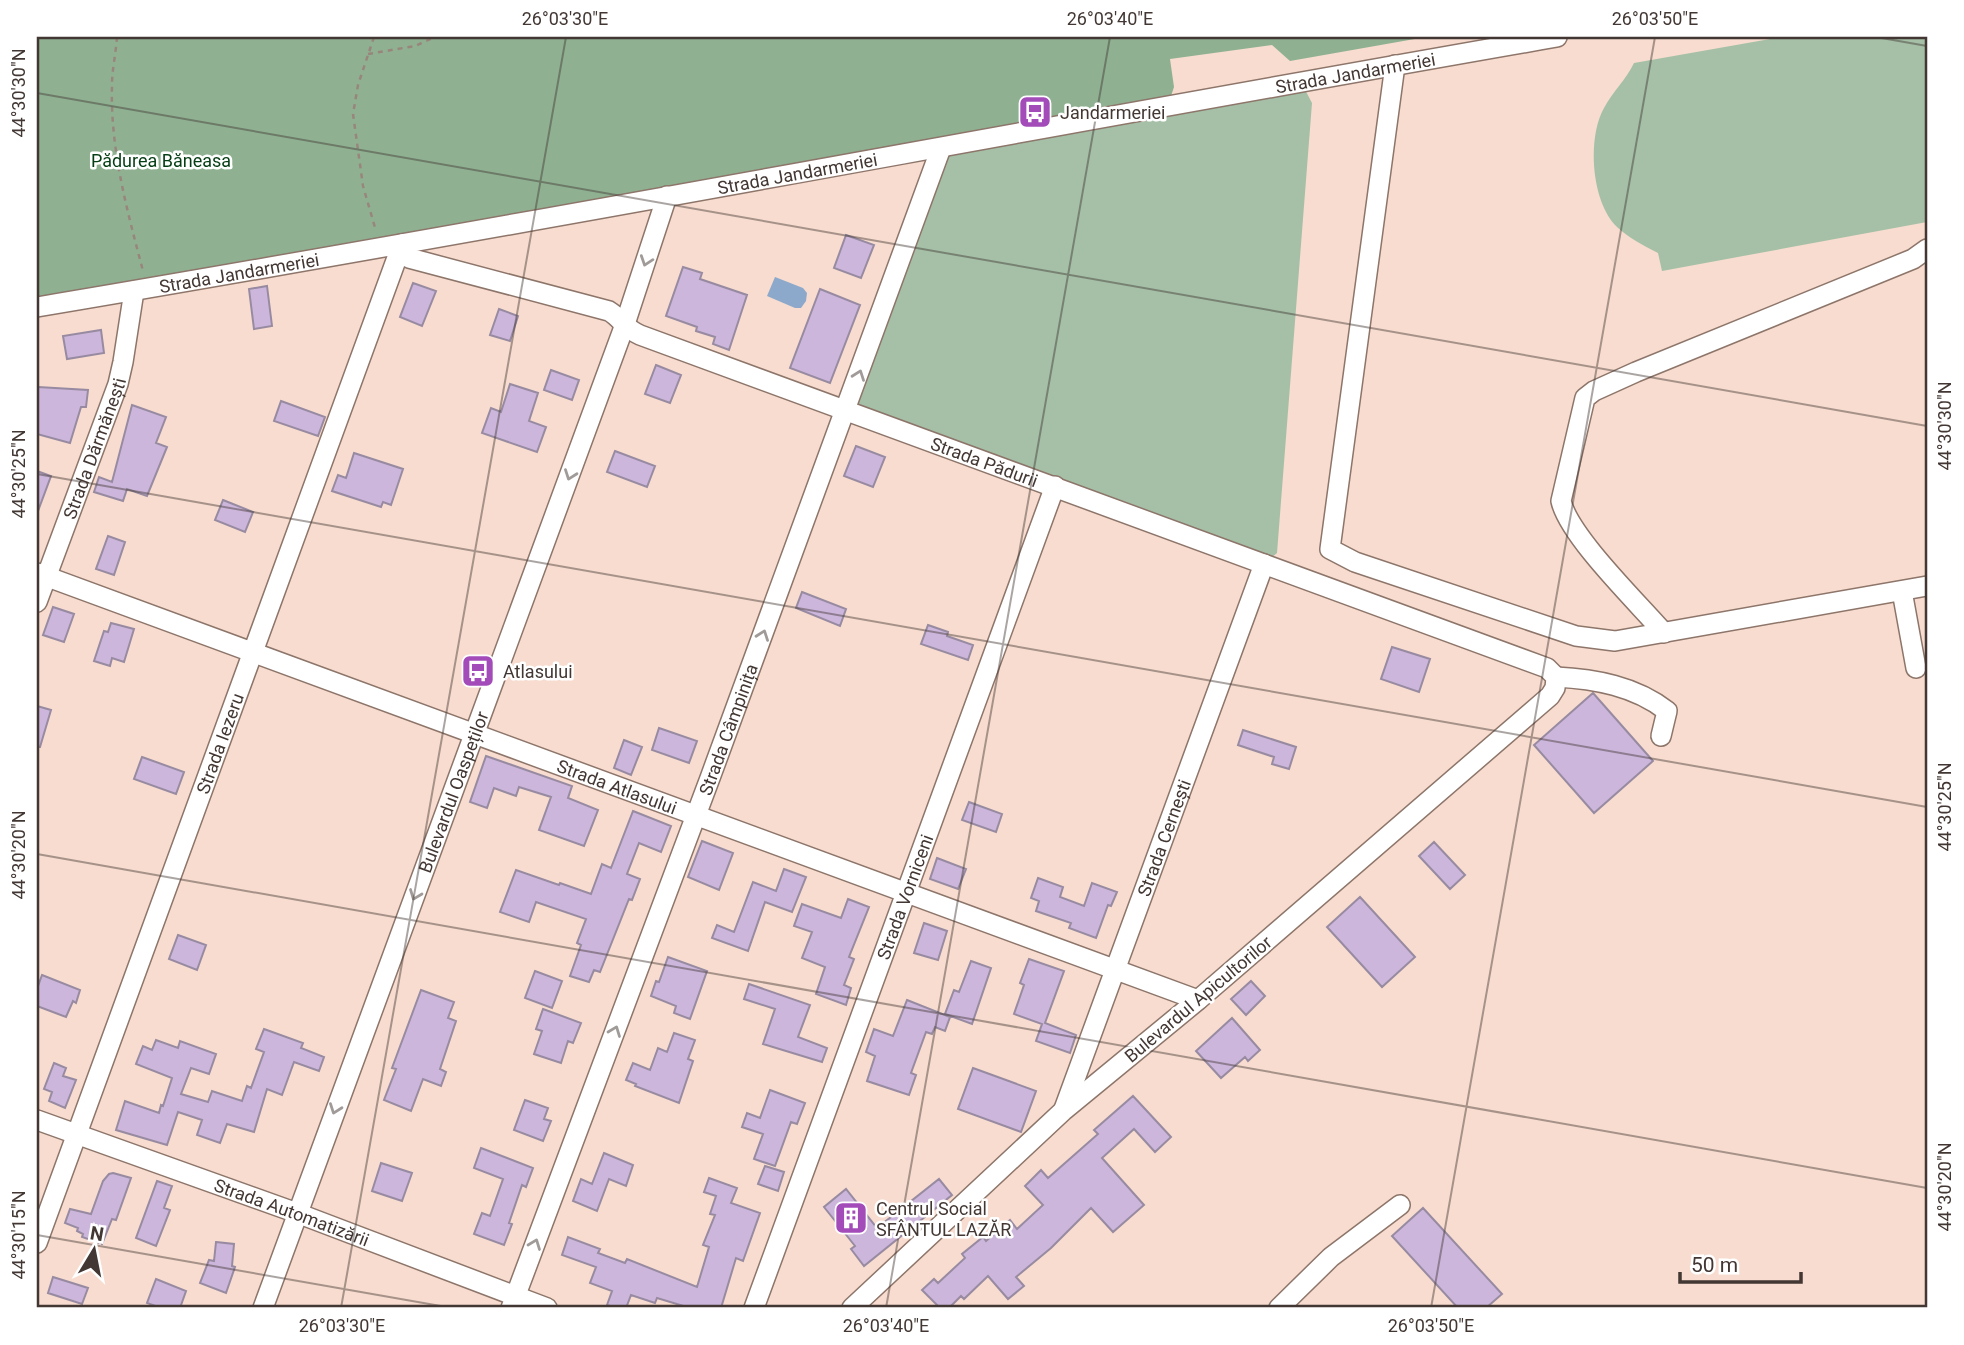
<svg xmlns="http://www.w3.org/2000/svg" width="1964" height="1345" viewBox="0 0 1964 1345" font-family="Roboto,sans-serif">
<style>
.green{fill:#a5c0a7}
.forest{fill:#8fb192}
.water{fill:#8ca9cb}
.building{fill:#ccb6dc;stroke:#988ba1;stroke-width:2}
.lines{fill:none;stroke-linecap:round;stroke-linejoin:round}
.minor-casing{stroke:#8d756a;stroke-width:22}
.path{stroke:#98867d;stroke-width:2.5;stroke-dasharray:5 5;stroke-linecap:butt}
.minor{stroke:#fff;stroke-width:19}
.oneway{stroke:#a09b99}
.ticks{fill:none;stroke:#423733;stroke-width:2;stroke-opacity:0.45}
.labels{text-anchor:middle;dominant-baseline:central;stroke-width:5;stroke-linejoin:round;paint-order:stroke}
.street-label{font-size:18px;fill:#423733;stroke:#fff}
.poi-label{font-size:18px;fill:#423733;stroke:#fff;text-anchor:start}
.park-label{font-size:18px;fill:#053d14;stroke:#fff}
.neatline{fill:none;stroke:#423733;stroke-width:2.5}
.ticks-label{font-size:18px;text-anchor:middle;fill:#423733}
</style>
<rect width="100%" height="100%" fill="#f7dccf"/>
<!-- green -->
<path class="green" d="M1782,37h145v185l-265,49 -4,-18c-14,-7 -29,-15 -41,-26 -26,-25 -30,-89 -13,-119 9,-17 22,-28 30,-45z
M1301,82l11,21 -35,450 -13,11 -418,-155 95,-261z"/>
<!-- forest -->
<path class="forest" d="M37,37h1389l-136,24 -18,-16 -102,14 4,28 -6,18 -1131,202z"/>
<!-- water -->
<path class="water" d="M775,277l28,11 4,5 -1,8 -5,7h-6l-28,-12z"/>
<!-- building -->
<path class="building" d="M846,235l28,10 -13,33 -27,-10z
M683,267l19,6 -2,6 47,16 -18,55 -16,-6 2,-7 -19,-6 1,-4 -31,-11z
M413,283l23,8 -14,35 -22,-9z
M267,286l5,40 -18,3 -5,-40z
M820,289l40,16 -30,78 -40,-15z
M499,309l19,7 -8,25 -20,-6z
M101,330l3,23 -37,6 -4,-23z
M656,365l25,10 -11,28 -25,-9z
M551,370l28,10 -7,20 -28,-10z
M510,384l28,9 -9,28 17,6 -9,25 -55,-19 9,-25 10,4z
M38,387l50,3 -2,17h-5l-11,36 -33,-9z
M281,401l44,16 -7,19 -44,-15z
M132,405l34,12 -10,26 11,4 -20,49 -20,-7 -4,12 -29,-9 5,-15 13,5z
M856,446l29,11 -12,30 -29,-11z
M615,451l40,15 -8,21 -40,-15z
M354,453l49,16 -12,36 -8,-3 -2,5 -49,-16 6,-16 8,3z
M37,471l14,5 -13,35h-1z
M223,500l30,12 -8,20 -30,-12z
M108,536l17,6 -11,33 -18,-6z
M802,592l44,17 -6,17 -44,-18z
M53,607l21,7 -10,28 -21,-7z
M111,623l23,6 -10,33 -12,-4 -2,8 -16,-5 10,-30 4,1z
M928,625l20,7 -1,4 26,9 -5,15 -47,-16z
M1392,647l38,12 -11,33 -38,-13z
M1593,693l60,68 -59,52 -60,-68z
M37,706l14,4 -11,37h-3z
M659,728l38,13 -8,22 -37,-13z
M1243,730l53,17 -7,22 -17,-5 2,-7 -36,-12z
M624,740l18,7 -11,28 -17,-7z
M486,756l86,30 -4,12 30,12 -14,36 -45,-16 12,-33 -32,-10 -3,9 -22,-8 -7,20 -17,-6z
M142,757l42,15 -8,22 -42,-15z
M969,802l33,12 -6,18 -34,-12z
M633,811l38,15 -10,26 -22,-9 -12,31 13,5 -8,21 -3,-1 -29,73 -6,-2 -5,12 -19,-6 11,-31 -4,-2 9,-24 -50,-17 -7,20 -29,-10 16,-42 43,15 1,-2 31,11 11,-30 9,4z
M702,841l31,12 -14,37 -31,-13z
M1434,842l31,33 -15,14 -31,-33z
M937,858l29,11 -8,20 -28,-10z
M784,869l22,8 -14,35 -27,-10 -17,49 -36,-13 5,-13 17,7 19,-50 23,9z
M1038,878l25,9 -3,10 24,9 8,-23 25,9 -6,14 -3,-1 -12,33 -27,-10 2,-5 -35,-12 3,-10 -8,-3z
M1360,897l55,60 -33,30 -55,-60z
M848,899l21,8 -20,50 5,2 -10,26 7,3 -5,17 -30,-11 9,-27 -23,-9 10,-26 -18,-6 8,-22 39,14z
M924,923l23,8 -9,29 -24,-7z
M178,935l28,10 -9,25 -28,-11z
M668,957l39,14 -17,48 -16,-6 2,-7 -25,-10 5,-15 3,1z
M1029,959l35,12 -19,52 31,12 -6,18 -34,-12 6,-17 -28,-10 10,-29 -4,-2z
M971,961l20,7 -19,56 -27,-10 9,-24 5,2z
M535,971l27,10 -10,27 -27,-10z
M42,975l38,15 -4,13 -3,-2 -7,16 -29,-11v-17z
M1251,981l14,15 -19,19 -15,-16z
M749,984l61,21 -12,32 29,11 -5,14 -59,-18 12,-35 -31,-10z
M421,990l33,12 -6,16 8,3 -16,48 6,3 -5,14 -18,-7 -12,32 -27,-11 12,-31 -4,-1z
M907,1000l43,17 -5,14 -10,-4 -3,7 -6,-2 -15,41 5,2 -7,20 -42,-14 8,-25 -9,-4 8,-23 19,7z
M543,1009l38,14 -8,20 -5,-2 -7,22 -27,-9 8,-23 -6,-2z
M1232,1018l28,32 -12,11 -3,-4 -24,21 -25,-27z
M264,1029l39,14 -2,5 23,9 -5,14 -25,-9 -12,33 -15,-6 -13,43 -27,-8 -7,19 -23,-8 5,-15 -24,-8 -11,33 -51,-15 9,-29 34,12 2,-8 2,1 9,-28 -36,-14 7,-18 9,4 4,-10 22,8 2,-7 36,13 -7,20 -18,-6 -10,26 27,8 4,-11 30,10 5,-15 4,2 13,-36 -8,-3z
M674,1033l21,7 -7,19 5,2 -14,42 -44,-17 1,-2 -10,-4 7,-17 17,7 8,-22 9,4z
M54,1063l12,5 -3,8 13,4 -11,28 -16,-7 3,-9 -8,-3z
M973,1068l63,23 -15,41 -63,-23z
M770,1090l35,13 -8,21 -6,-2 -16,44 -21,-7 9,-25 -21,-7 5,-14 13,5z
M1133,1096l38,41 -16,15 -21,-23 -32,29 42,47 -31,27 -22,-24 -40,40 -35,29 8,9 -16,13 -20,-23 -24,23 -3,-3 -12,12h-9l-18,-18 12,-11 4,4 27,-25 -3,-4 21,-17 3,4 24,-21 7,9 26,-24 -18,-19 16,-16 7,8 50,-44 -4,-4z
M525,1100l23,8 -4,11 7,2 -8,20 -29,-11z
M481,1148l52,20 -7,19 -4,-2 -13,38 3,1 -8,21 -30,-11 8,-21 8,3 13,-37 -29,-11z
M604,1153l29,12 -7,21 -17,-7 -12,32 -24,-10 8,-22 11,5z
M381,1163l31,10 -10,28 -30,-10z
M765,1166l19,6 -6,19 -20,-7z
M113,1173l18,5 -15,42 -4,-1 -10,25 -20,-7 1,-3 -6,-3 1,-3 -13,-5 5,-14 21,5 12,-33 6,-7z
M709,1178l28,10 -6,15 29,10 -17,48 -7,-3 -15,50h-31l-33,-10 -2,5 -24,-8 -5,13h-10l-9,-3 5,-14 -22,-8 6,-16 -34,-12 6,-18 32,12 -2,4 27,10 2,-4 70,28 12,-40 -6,-2 12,-30 -5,-1 6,-18 -12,-4z
M939,1179l13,16 -88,71 -13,-17 4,-3 -31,-39 22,-18 31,39z
M157,1181l15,5 -8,22 6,2 -14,36 -20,-8z
M1423,1208l79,86 -16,14h-28l-66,-72z
M216,1242l18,2 -2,22 3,1 -9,26 -26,-10 9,-23 5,1z
M53,1277l35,11 -6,16 -34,-11z
M156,1279l30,12 -6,17h-19l-14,-5z"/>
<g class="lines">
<defs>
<g id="minor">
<path d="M1395,65l-65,484 25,13 221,74 39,5 312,-55"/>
<path id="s1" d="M402,244v6l7,8 200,53c13,8 15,17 31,24l907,333 9,9 -1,11 -5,8 -352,304 -135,111 -211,197"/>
<path id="s2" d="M37,307c507,-85 1013,-182 1520,-270"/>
<path id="s3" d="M37,573l1161,427"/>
<path d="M1902,591l14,77"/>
<path id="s4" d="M37,602l81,-218 5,-22 11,-71"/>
<path d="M1664,633c-27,-31 -95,-97 -103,-132l24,-103 9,-7 42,-19 277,-113 14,-10"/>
<path d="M1556,677c39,2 79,9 111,34l-6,25"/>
<path id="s5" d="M1064,1109l200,-545"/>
<path id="s6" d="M37,1120l260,93 250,95"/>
<path id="s7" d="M37,1243l365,-999"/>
<path id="s8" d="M263,1308l361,-981 43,-131"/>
<path id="s9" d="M511,1308l199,-530 231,-630"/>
<path id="s10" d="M754,1308l301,-822"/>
<path d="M1279,1308l52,-51 69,-52"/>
</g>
</defs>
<!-- minor casing -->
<use href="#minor" class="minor-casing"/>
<!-- path -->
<path class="path" d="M117,37c-1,16 -5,32 -5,48 -2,64 15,125 31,186
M374,37l-16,48 -5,29 10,72 13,45
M368,54l47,-8 20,-9"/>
<!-- minor -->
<use href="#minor" class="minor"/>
</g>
<!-- one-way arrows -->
<defs><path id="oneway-chevron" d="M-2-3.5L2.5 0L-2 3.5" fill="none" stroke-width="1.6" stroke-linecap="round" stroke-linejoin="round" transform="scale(1.75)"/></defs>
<g class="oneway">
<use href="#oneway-chevron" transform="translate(646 261) rotate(109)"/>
<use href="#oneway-chevron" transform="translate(859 375) rotate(-70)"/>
<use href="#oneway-chevron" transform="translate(570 475) rotate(110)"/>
<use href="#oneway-chevron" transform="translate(763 635) rotate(-70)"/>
<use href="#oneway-chevron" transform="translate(415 895) rotate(111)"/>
<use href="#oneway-chevron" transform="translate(615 1031) rotate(-69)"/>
<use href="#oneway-chevron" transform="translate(335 1109) rotate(110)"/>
<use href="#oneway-chevron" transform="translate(535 1244) rotate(-69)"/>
</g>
<!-- ticks -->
<path class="ticks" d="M1876,37l51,9M37,93l1890,333M37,474l1890,333M37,854l1890,334M37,1235l415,73M341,1308l225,-1271M886,1308l224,-1271M1431,1308l224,-1271"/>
<!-- icons -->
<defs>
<symbol id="bus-square" viewBox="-11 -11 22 22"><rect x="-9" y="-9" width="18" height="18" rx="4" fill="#a34cb9" stroke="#fff"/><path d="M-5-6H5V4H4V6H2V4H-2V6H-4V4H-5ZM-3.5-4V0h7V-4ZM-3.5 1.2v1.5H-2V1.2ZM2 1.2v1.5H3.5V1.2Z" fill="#fff"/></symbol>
<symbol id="building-square" viewBox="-11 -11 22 22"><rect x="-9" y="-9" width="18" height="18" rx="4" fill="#a34cb9" stroke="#fff"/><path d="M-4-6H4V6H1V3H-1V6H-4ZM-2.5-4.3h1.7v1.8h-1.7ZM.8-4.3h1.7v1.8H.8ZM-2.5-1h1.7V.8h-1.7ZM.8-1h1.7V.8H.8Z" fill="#fff"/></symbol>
</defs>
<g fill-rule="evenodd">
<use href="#bus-square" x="1016" y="93" width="38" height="38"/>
<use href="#bus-square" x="459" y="652" width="38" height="38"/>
<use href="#building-square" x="832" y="1199" width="38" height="38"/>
</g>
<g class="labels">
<!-- street labels -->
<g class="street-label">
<text stroke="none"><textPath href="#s2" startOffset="1339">Strada Jandarmeriei</textPath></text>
<text stroke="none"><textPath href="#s2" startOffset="772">Strada Jandarmeriei</textPath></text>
<text stroke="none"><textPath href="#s2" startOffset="205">Strada Jandarmeriei</textPath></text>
<text stroke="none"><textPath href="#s4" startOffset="164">Strada Dărmănești</textPath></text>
<text stroke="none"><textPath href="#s1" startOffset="630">Strada Pădurii</textPath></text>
<text stroke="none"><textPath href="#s9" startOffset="618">Strada Câmpinița</textPath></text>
<text stroke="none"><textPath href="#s7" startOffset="532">Strada Iezeru</textPath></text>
<text stroke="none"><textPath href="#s3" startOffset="618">Strada Atlasului</textPath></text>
<text stroke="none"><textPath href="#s8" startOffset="550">Bulevardul Oaspeților</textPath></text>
<text stroke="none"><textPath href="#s5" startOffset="289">Strada Cernești</textPath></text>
<text stroke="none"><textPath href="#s10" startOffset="438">Strada Vorniceni</textPath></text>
<text transform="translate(1198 999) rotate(-40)">Bulevardul Apicultorilor</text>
<text stroke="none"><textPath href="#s6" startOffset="271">Strada Automatizării</textPath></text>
</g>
<!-- poi labels -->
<g class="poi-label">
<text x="1060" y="112">Jandarmeriei</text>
<text x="503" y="671">Atlasului</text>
<text x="876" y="1208">Centrul Social<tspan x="876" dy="21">SFÂNTUL LAZĂR</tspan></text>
</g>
<!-- park labels -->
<g class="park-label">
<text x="161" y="160">Pădurea Băneasa</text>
</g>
</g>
<!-- border -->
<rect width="1964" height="1345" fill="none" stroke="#ffffff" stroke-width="77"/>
<!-- north arrow -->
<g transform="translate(94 1250) rotate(10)" stroke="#ffffff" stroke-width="5" paint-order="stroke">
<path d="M0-5L12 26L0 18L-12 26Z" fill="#423733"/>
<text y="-10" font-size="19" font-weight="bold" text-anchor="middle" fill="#423733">N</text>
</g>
<!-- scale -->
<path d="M1680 1272v10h121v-10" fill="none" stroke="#423733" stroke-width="3.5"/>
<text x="1691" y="1272" font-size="21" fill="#423733" stroke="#ffffff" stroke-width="5" paint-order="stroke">50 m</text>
<rect x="38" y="38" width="1888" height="1268" class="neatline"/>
<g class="ticks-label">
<text x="565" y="25">26°03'30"E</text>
<text x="1110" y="25">26°03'40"E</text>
<text x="1655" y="25">26°03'50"E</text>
<text transform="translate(19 93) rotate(-90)" y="6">44°30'30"N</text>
<text transform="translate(1945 426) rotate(-90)" y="6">44°30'30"N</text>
<text transform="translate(19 474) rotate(-90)" y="6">44°30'25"N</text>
<text transform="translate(1945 807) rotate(-90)" y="6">44°30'25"N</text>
<text transform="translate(19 855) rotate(-90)" y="6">44°30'20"N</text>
<text transform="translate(1945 1187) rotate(-90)" y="6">44°30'20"N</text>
<text transform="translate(19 1235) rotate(-90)" y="6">44°30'15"N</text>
<text x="342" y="1332">26°03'30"E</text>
<text x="886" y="1332">26°03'40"E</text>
<text x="1431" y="1332">26°03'50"E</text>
</g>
</svg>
